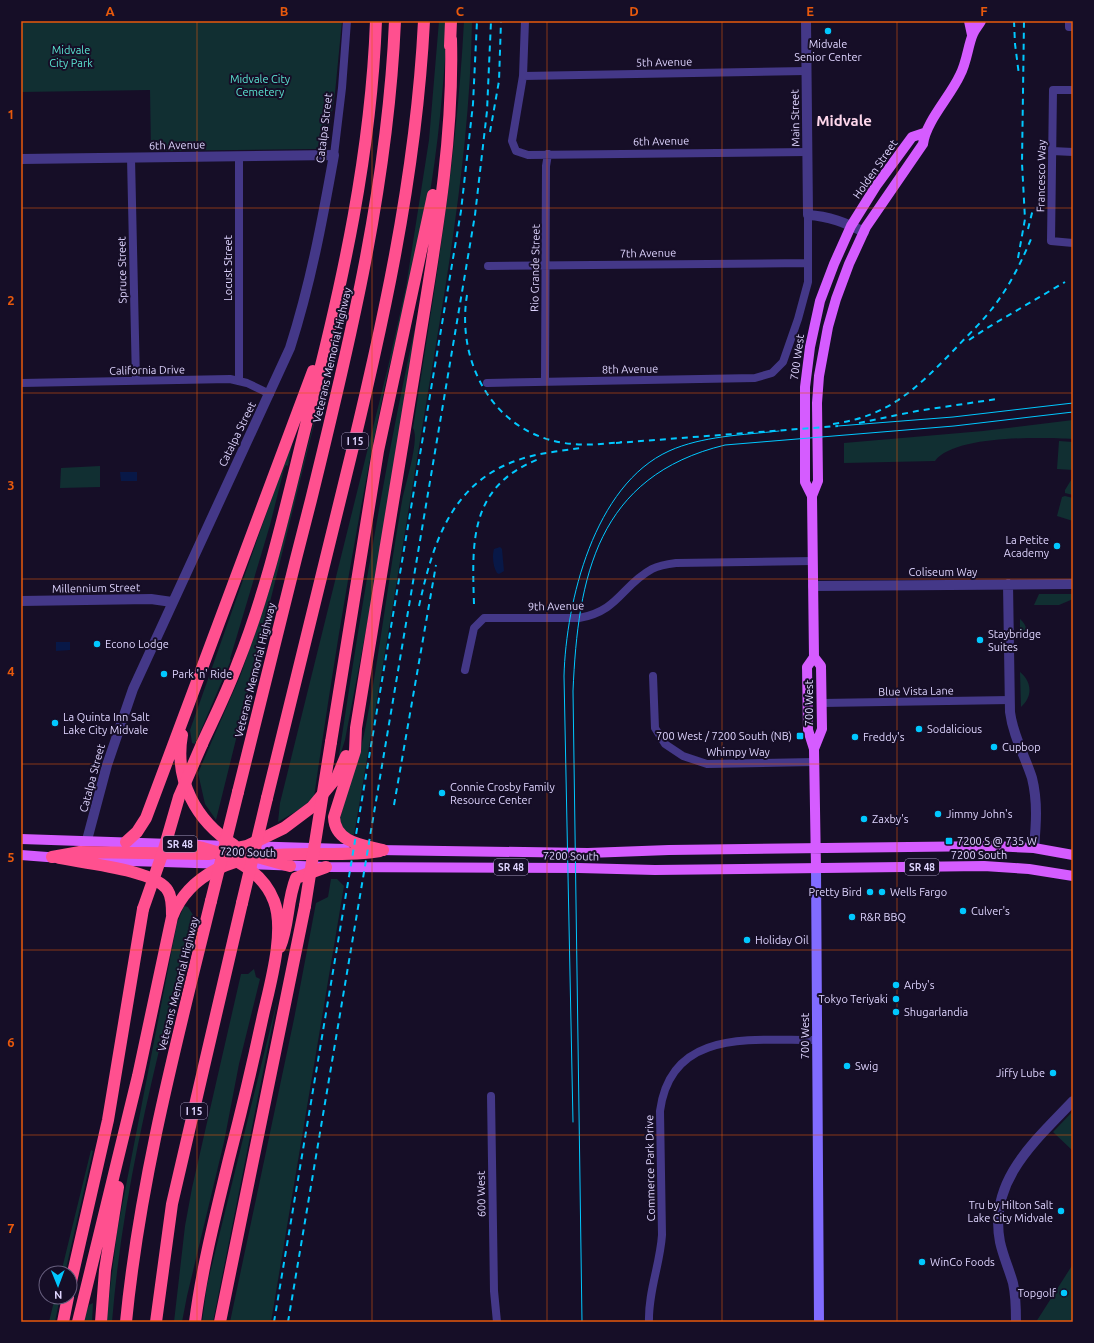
<svg xmlns="http://www.w3.org/2000/svg" width="1094" height="1343" viewBox="0 0 1094 1343" font-family="Ubuntu,sans-serif">
<style>
.green{fill:#112f32}
.water{fill:#081847}
.lines{fill:none;stroke-linecap:round;stroke-linejoin:round}
.minor{stroke:#443888;stroke-width:8}
.tertiary{stroke:#443888;stroke-width:10}
.secondary{stroke:#816cff;stroke-width:10}
.primary{stroke:#d55cff;stroke-width:10}
.motorway{stroke:#ff508f;stroke-width:12}
.tram{stroke:#01c8ff;stroke-width:1}
.rail{stroke:#01c8ff;stroke-width:2;stroke-dasharray:6 5;stroke-linecap:butt}
.motorway-bridge{stroke:#ff508f;stroke-width:12}
.grid{fill:none;stroke:#e8590c;stroke-width:1;stroke-opacity:0.55}
.poi-dot{fill:#01c8ff;stroke:#160e27;stroke-width:1.5}
.labels{text-anchor:middle;dominant-baseline:central;stroke-width:4;stroke-linejoin:round;paint-order:stroke}
.shield{fill:#160e27;stroke:#a399be;stroke-width:1}
.shield-label{font-size:10px;font-weight:bold;fill:#dfd5ff}
.poi-label{font-size:11px;fill:#dfd5ff;stroke:#160e27;text-anchor:start}
.park-label{font-size:11px;fill:#5be5d2;stroke:#160e27}
.street-label{font-size:11px;fill:#dfd5ff;stroke:#160e27}
.district-label{font-size:15px;font-weight:bold;fill:#ffd7ec;stroke:#160e27}
.neatline{fill:none;stroke:#e8590c;stroke-width:1.5}
.grid-label{font-size:13px;text-anchor:middle;font-weight:bold;fill:#e8590c}
</style>
<rect width="100%" height="100%" fill="#160e27"/>
<!-- green -->
<path class="green" d="M21,21h321l-7,72 -8,51 -5,4 -6,1 -165,2 -1,-61 -129,2z
M439,21h8v13c-5,68 -11,138 -26,205 -12,56 -29,110 -40,166 -27,130 -48,261 -67,392l-14,12 -22,13 2,-19 108,-436 18,-80 23,-147z
M464,21h8c-2,127 -24,252 -45,377 -24,146 -48,292 -73,437l-9,-2 -4,-6 -1,-8c7,-32 20,-62 26,-94 14,-74 23,-150 36,-224 3,-16 18,-62 11,-73 21,-136 44,-270 51,-407z
M420,305l-50,304 -25,131 -7,22c23,-154 48,-306 82,-457z
M328,368l-112,452 -11,-16 -7,-31 43,-99 32,-95z
M1073,420v19c-31,-2 -119,-4 -138,22l-91,2v-20l139,-12z
M293,438l-5,28 -2,-1 -2,4 -14,56 -40,134 1,1 -36,84 -3,-1 -2,-13z
M1059,441l14,1v28l-16,-1z
M100,466v21l-40,1 1,-20z
M1073,477v18l-8,-2v-3z
M1065,496l8,2v23l-16,-5 5,-19z
M1039,594h34v5l-14,6h-25z
M1020,619c7,6 9,13 0,18z
M1020,672c12,10 13,24 1,35z
M331,879h6l7,7 -73,436h-41l64,-303 22,-116 12,-6z
M184,906l4,1 5,8c-34,134 -70,268 -81,407h-6l11,-90 60,-309z
M254,969l2,8 4,2 -21,85 -15,78 -37,154 -5,26h-8l11,-96 7,-38 49,-214h7z
M278,997l-65,325h-11l5,-37 12,-49z
M1073,1111v40l-20,-19z
M91,1150l2,1 -28,122h-4z
M1073,1264v58h-37z
M55,1297h5l-5,25h-6z
M93,1303l-1,19h-10l7,-17z"/>
<!-- water -->
<path class="water" d="M120,472h17v9h-16z
M500,547l2,2 2,22 -5,3 -2,-1c-4,-6 -5,-17 -3,-24z
M56,642h14v8l-14,1z"/>
<g class="lines">
<!-- minor -->
<path class="minor" d="M525,21l-2,55 -11,65 4,10 12,4 280,-3
M1069,21v6h4
M523,76l283,-5
M1073,90h-20l-2,151 22,2
M1052,151l21,1
M334,155l8,-67 5,-67
M239,156v224
M131,158l5,223
M488,266l320,-3
M545,381l1,-215 2,-12
M21,383l209,-4 17,4 23,11
M487,383l268,-5 17,-5 11,-11 15,-43 10,-37v-67
M465,670l9,-42 10,-10h95c40,-7 43,-33 73,-49 8,-4 16,-5 24,-6l137,-2
M653,676l2,52 10,16 18,12 24,8 107,-2
M822,703l188,-3
M491,1096l3,195 3,31
M649,1322c-1,-30 11,-57 13,-87l-2,-124c11,-84 95,-70 157,-71"/>
<!-- tertiary -->
<path class="tertiary" d="M806,21l2,194c21,1 38,8 56,17
M21,159l313,-4c-12,67 -23,127 -44,193l-157,341 -26,76 -20,75
M1008,584l2,128c3,24 15,44 22,66 6,24 4,47 2,70
M813,586l260,-2
M21,601l130,-2 21,3
M1016,1322c0,-13 0,-26 -3,-39 -4,-14 -10,-27 -13,-41 -12,-61 35,-101 73,-141"/>
<!-- secondary -->
<path class="secondary" d="M816,868l3,454"/>
<!-- primary -->
<path class="primary" d="M969,21l3,14
M812,496l-7,-14v-95l5,-40 10,-46 14,-37 17,-38 25,-40 36,-49 12,-4
M814,657l-7,10 1,63 6,19 2,119
M814,749l8,-20 -1,-63 -7,-9 -2,-161 6,-15 -1,-78 2,-27 9,-49 8,-28 13,-35 17,-37 57,-83c3,-23 27,-47 37,-69 7,-13 8,-30 13,-41 2,-5 6,-9 8,-13
M21,839l210,7
M249,846l96,3
M377,850l211,3 81,-3 324,-4 41,2 39,7
M21,855l39,3
M98,860l130,4
M244,864l82,3 253,1 76,2 329,-4 45,3 44,7"/>
<!-- motorway -->
<path class="motorway" d="M450,46l1,-25
M182,735c-8,45 14,86 52,110
M331,742l47,-291 55,-256
M202,744c12,-26 25,-52 35,-79 33,-82 51,-170 73,-256 33,-127 61,-256 66,-388
M238,792c24,-98 48,-195 73,-292 39,-158 77,-316 84,-479
M267,798c25,-103 51,-206 76,-310 38,-154 73,-308 81,-467
M126,842l11,-10 9,-14 167,-447
M189,845c33,6 72,22 85,56 12,31 -5,87 -12,119 -10,47 -21,93 -33,139 -13,54 -27,108 -34,163
M383,850c-20,-5 -48,-7 -49,-33l21,-66 1,-23c20,-120 39,-240 59,-360 17,-109 39,-219 36,-329
M52,857l28,-5 128,2 39,-8 37,-18 28,-21 25,-30 9,-21
M257,857l33,9
M59,858c24,5 98,12 109,33 4,6 4,17 4,24
M280,947c9,-22 7,-47 16,-69l30,-11
M70,1286l38,-166 35,-211
M63,1322l5,-25
M78,1322l60,-246 34,-159c9,-23 24,-37 45,-48 53,-25 108,-9 163,-18
M101,1322l4,-52 13,-83
M126,1322c14,-143 51,-282 85,-421
M156,1322l16,-118 70,-301
M220,1322l85,-416"/>
<!-- tram -->
<path class="tram" d="M838,426l115,-9 120,-14
M573,1122l-9,-446c2,-74 30,-191 105,-225 33,-15 74,-16 110,-20
M582,1322l-9,-631c5,-115 24,-215 152,-246l229,-19 119,-14"/>
<!-- rail -->
<path class="rail" d="M1014,21l1,23 4,31
M490,132l9,-51 2,-60
M1028,229l5,-20
M1018,258l7,-39 -3,-56 2,-142
M467,295c-11,67 26,137 97,148 20,3 39,1 58,-1
M969,340l18,-12 78,-46
M859,423l58,-12 80,-12
M833,424c56,-8 83,-35 121,-74 12,-13 26,-26 37,-40 17,-21 30,-47 40,-71
M616,443l222,-17
M474,604c-2,-62 -5,-118 65,-145
M419,606c14,-63 32,-123 99,-146 20,-7 42,-9 63,-12
M394,805l42,-240
M274,1322l187,-1111 12,-107 4,-83
M288,1322l187,-1107 12,-104 4,-90"/>
<!-- motorway-bridge -->
<path class="motorway-bridge" d="M211,901l27,-109
M242,903l25,-105
M305,906l26,-164
M143,909l21,-60 15,-52 23,-53"/>
</g>
<!-- grid -->
<path class="grid" d="M197,21v1301M372,21v1301M547,21v1301M722,21v1301M897,21v1301M21,208h1052M21,393h1052M21,579h1052M21,764h1052M21,950h1052M21,1135h1052"/>
<!-- markers -->
<g class="poi-dot">
<circle cx="828" cy="31" r="4"/>
<circle cx="1057" cy="546" r="4"/>
<circle cx="980" cy="640" r="4"/>
<circle cx="97" cy="644" r="4"/>
<circle cx="164" cy="674" r="4"/>
<circle cx="55" cy="723" r="4"/>
<circle cx="919" cy="729" r="4"/>
<rect x="796" y="732" width="8" height="8" rx="2"/>
<circle cx="855" cy="737" r="4"/>
<circle cx="994" cy="747" r="4"/>
<circle cx="442" cy="793" r="4"/>
<circle cx="938" cy="814" r="4"/>
<circle cx="864" cy="819" r="4"/>
<rect x="945" y="837" width="8" height="8" rx="2"/>
<circle cx="870" cy="892" r="4"/>
<circle cx="882" cy="892" r="4"/>
<circle cx="963" cy="911" r="4"/>
<circle cx="852" cy="917" r="4"/>
<circle cx="747" cy="940" r="4"/>
<circle cx="896" cy="985" r="4"/>
<circle cx="896" cy="999" r="4"/>
<circle cx="896" cy="1012" r="4"/>
<circle cx="847" cy="1066" r="4"/>
<circle cx="1053" cy="1073" r="4"/>
<circle cx="1061" cy="1211" r="4"/>
<circle cx="922" cy="1262" r="4"/>
<circle cx="1064" cy="1293" r="4"/>
</g>
<g class="labels">
<!-- shield labels -->
<g class="shield">
<rect x="342" y="433" width="26" height="16" rx="3"/>
<rect x="163" y="836" width="34" height="16" rx="3"/>
<rect x="494" y="859" width="34" height="16" rx="3"/>
<rect x="905" y="859" width="34" height="16" rx="3"/>
<rect x="181" y="1103" width="26" height="16" rx="3"/>
</g>
<g class="shield-label">
<text x="355" y="441">I 15</text>
<text x="180" y="844">SR 48</text>
<text x="511" y="867">SR 48</text>
<text x="922" y="867">SR 48</text>
<text x="194" y="1111">I 15</text>
</g>
<!-- poi labels -->
<g class="poi-label">
<text x="828" y="44" text-anchor="middle">Midvale<tspan x="828" dy="13">Senior Center</tspan></text>
<text x="1049" y="540" text-anchor="end">La Petite<tspan x="1049" dy="13">Academy</tspan></text>
<text x="988" y="634">Staybridge<tspan x="988" dy="13">Suites</tspan></text>
<text x="105" y="644">Econo Lodge</text>
<text x="172" y="674">Park 'n' Ride</text>
<text x="63" y="717">La Quinta Inn Salt<tspan x="63" dy="13">Lake City Midvale</tspan></text>
<text x="927" y="729">Sodalicious</text>
<text x="792" y="736" text-anchor="end">700 West / 7200 South (NB)</text>
<text x="863" y="737">Freddy's</text>
<text x="1002" y="747">Cupbop</text>
<text x="450" y="787">Connie Crosby Family<tspan x="450" dy="13">Resource Center</tspan></text>
<text x="946" y="814">Jimmy John's</text>
<text x="872" y="819">Zaxby's</text>
<text x="957" y="841">7200 S @ 735 W</text>
<text x="862" y="892" text-anchor="end">Pretty Bird</text>
<text x="890" y="892">Wells Fargo</text>
<text x="971" y="911">Culver's</text>
<text x="860" y="917">R&amp;R BBQ</text>
<text x="755" y="940">Holiday Oil</text>
<text x="904" y="985">Arby's</text>
<text x="888" y="999" text-anchor="end">Tokyo Teriyaki</text>
<text x="904" y="1012">Shugarlandia</text>
<text x="855" y="1066">Swig</text>
<text x="1045" y="1073" text-anchor="end">Jiffy Lube</text>
<text x="1053" y="1205" text-anchor="end">Tru by Hilton Salt<tspan x="1053" dy="13">Lake City Midvale</tspan></text>
<text x="930" y="1262">WinCo Foods</text>
<text x="1056" y="1293" text-anchor="end">Topgolf</text>
</g>
<!-- park labels -->
<g class="park-label">
<text x="71" y="50">Midvale<tspan x="71" dy="13">City Park</tspan></text>
<text x="260" y="79">Midvale City<tspan x="260" dy="13">Cemetery</tspan></text>
</g>
<!-- street labels -->
<g class="street-label">
<text transform="translate(664 62) rotate(-1)">5th Avenue</text>
<text transform="translate(795 118) rotate(-91)">Main Street</text>
<text transform="translate(324 128) rotate(-83)">Catalpa Street</text>
<text transform="translate(661 141) rotate(-1)">6th Avenue</text>
<text transform="translate(177 145) rotate(-1)">6th Avenue</text>
<text transform="translate(875 169) rotate(-55)">Holden Street</text>
<text transform="translate(1041 176) rotate(-89)">Francesco Way</text>
<text transform="translate(648 253) rotate(-1)">7th Avenue</text>
<text transform="translate(228 268) rotate(-90)">Locust Street</text>
<text transform="translate(535 268) rotate(-89)">Rio Grande Street</text>
<text transform="translate(122 270) rotate(-91)">Spruce Street</text>
<text transform="translate(332 355) rotate(-77)">Veterans Memorial Highway</text>
<text transform="translate(797 357) rotate(-82)">700 West</text>
<text transform="translate(630 369) rotate(-1)">8th Avenue</text>
<text transform="translate(147 370) rotate(-1)">California Drive</text>
<text transform="translate(237 434) rotate(-64)">Catalpa Street</text>
<text x="943" y="572">Coliseum Way</text>
<text transform="translate(96 588) rotate(-1)">Millennium Street</text>
<text transform="translate(556 606) rotate(-1)">9th Avenue</text>
<text transform="translate(255 670) rotate(-76)">Veterans Memorial Highway</text>
<text transform="translate(916 691) rotate(-1)">Blue Vista Lane</text>
<text transform="translate(809 703) rotate(-90)">700 West</text>
<text x="738" y="752">Whimpy Way</text>
<text transform="translate(92 778) rotate(-75)">Catalpa Street</text>
<text transform="translate(248 852) rotate(2)">7200 South</text>
<text x="979" y="855">7200 South</text>
<text transform="translate(571 856) rotate(1)">7200 South</text>
<text transform="translate(178 984) rotate(-76)">Veterans Memorial Highway</text>
<text transform="translate(805 1036) rotate(-90)">700 West</text>
<text transform="translate(650 1168) rotate(-91)">Commerce Park Drive</text>
<text transform="translate(481 1194) rotate(-91)">600 West</text>
</g>
<!-- district labels -->
<g class="district-label">
<text x="844" y="120">Midvale</text>
</g>
</g>
<!-- border -->
<rect width="1094" height="1343" fill="none" stroke="#160e27" stroke-width="44"/>
<!-- north arrow -->
<g transform="translate(58 1285) rotate(179)"><circle r="19" fill="#160e27" stroke="#665e7d"/>
<path d="M0-3L7 15L0 10L-7 15Z" fill="#01c8ff"/>
<text y="-6" font-size="11" font-weight="bold" text-anchor="middle" fill="#dfd5ff">N</text>
</g>
<rect x="22" y="22" width="1050" height="1299" class="neatline"/>
<g class="grid-label">
<text x="110" y="16">A</text>
<text x="284" y="16">B</text>
<text x="460" y="16">C</text>
<text x="634" y="16">D</text>
<text x="810" y="16">E</text>
<text x="984" y="16">F</text>
<text x="11" y="119">1</text>
<text x="11" y="305">2</text>
<text x="11" y="490">3</text>
<text x="11" y="676">4</text>
<text x="11" y="862">5</text>
<text x="11" y="1047">6</text>
<text x="11" y="1233">7</text>
</g>
</svg>
